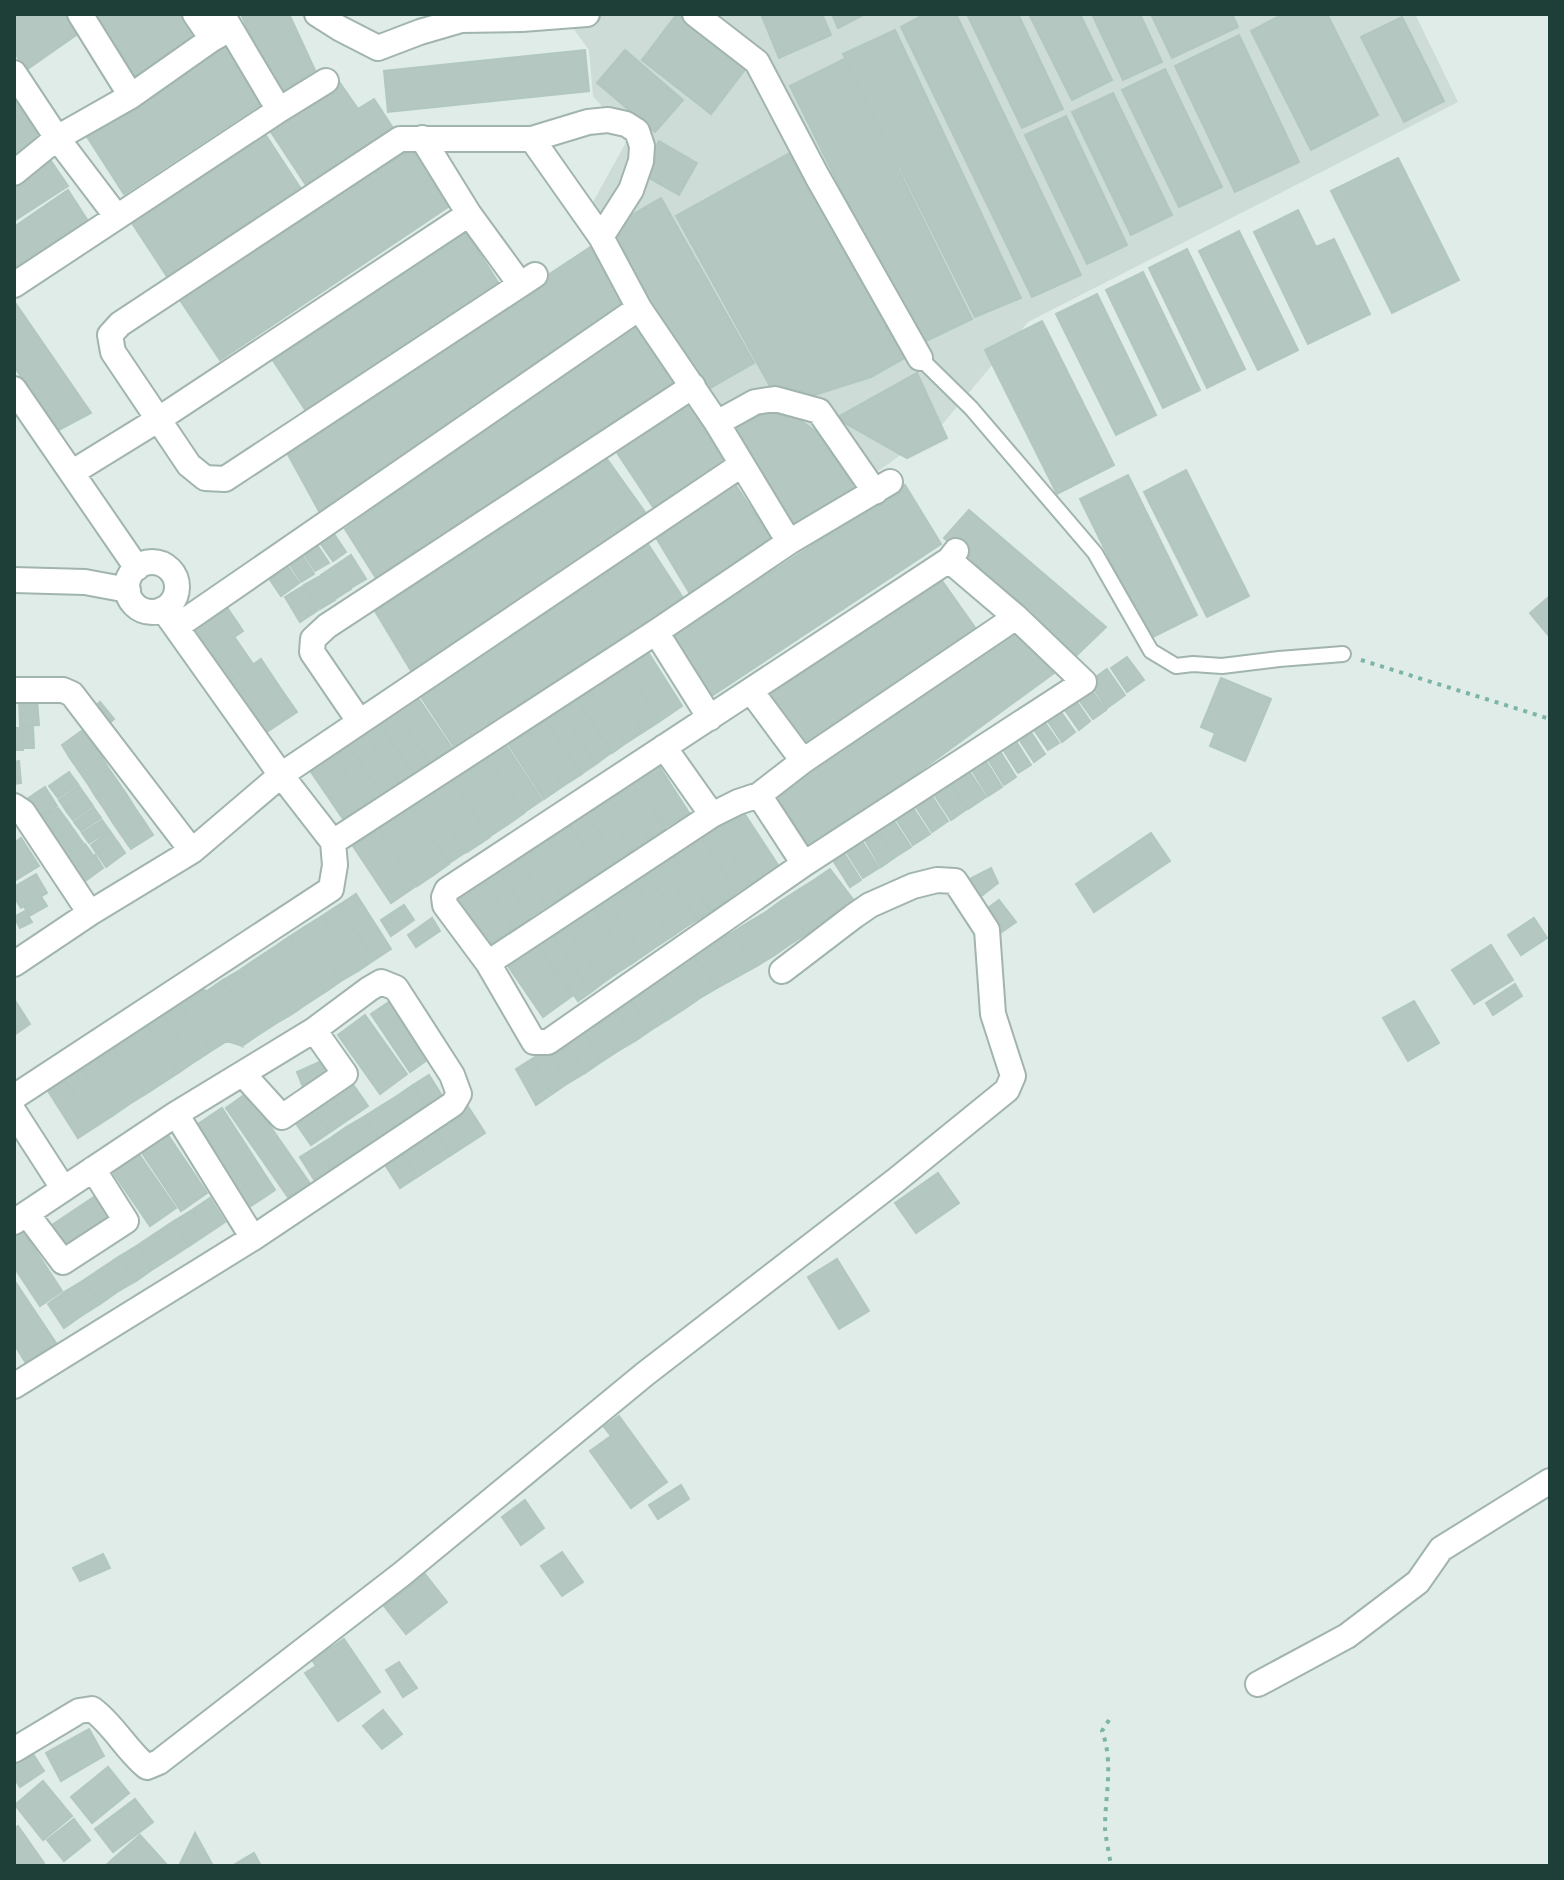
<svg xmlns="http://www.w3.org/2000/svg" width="1564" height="1880" viewBox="0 0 1564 1880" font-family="Lato,sans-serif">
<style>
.built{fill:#cddcd7}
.building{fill:#b4c7c1;stroke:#b1c7bf;stroke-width:2}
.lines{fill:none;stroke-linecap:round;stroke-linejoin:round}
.lane-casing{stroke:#a1b4b0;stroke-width:18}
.street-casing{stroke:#a1b4b0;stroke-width:28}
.path{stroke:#7cb4a7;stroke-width:4;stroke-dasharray:4 6;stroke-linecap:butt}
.lane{stroke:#fff;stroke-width:14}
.street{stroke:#fff;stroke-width:24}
</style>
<rect width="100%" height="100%" fill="#dfece8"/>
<!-- built -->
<path class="built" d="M563,14h852l43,88 -430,220 -87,104 -152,109 -201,-324 41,-74 -36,-41 -4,-46z"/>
<!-- building -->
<path class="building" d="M14,14h57l11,17 -56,39 -12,-18z
M93,14h88l17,26 -60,41z
M241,14h48l26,56 -38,24z
M677,14l70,53 -36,47 -69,-54z
M761,14h61l9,21 -52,23z
M832,14h33l-27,14z
M925,14h31l125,261 -49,22 -131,-270z
M967,14h51l45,95 -41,19z
M1029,14h51l32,66 -40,20z
M1092,14h48l22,48 -39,18z
M1151,14h81l6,13 -66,31z
M1283,14h44l51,101 -67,35 -60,-119z
M1402,17l42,84 -40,21 -43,-85z
M895,30l126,268 -46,19 -132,-263z
M1239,35l60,127 -64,30 -60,-126z
M225,41l39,61 -140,92 -40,-62z
M585,50l4,41 -201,21 -4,-41z
M625,50l58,50 -28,32 -58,-49z
M844,59l128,260 -54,26 -128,-259z
M1165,69l57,118 -43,20 -57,-117z
M340,83l18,26 16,-10 19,29 -87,57 -37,-56z
M14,91l32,49 -32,22z
M1113,93l59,122 -41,20 -59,-123z
M1066,116l61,129 -40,19 -62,-129z
M265,134l38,58 -133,89 -38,-58z
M659,141l38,22 -18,32 -39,-22z
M411,145l40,60 -231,155 -40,-60z
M795,150l113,206 -37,21 -69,22 -31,-11 -95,-172z
M1398,158l61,122 -67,33 -61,-122z
M51,161l17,25 -54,35v-36z
M68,190l20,31 -74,50v-44z
M661,198l93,165 -52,30 -93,-165z
M1298,210l18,37 18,-8 36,75 -62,30 -54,-112z
M461,224l38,60 -193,127 -39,-60z
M1239,231l59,119 -40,20 -59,-119z
M598,242l31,59 -309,212 -35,-64z
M1187,249l58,120 -38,19 -58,-120z
M1143,272l57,118 -37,18 -57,-118z
M1097,294l59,121 -40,20 -60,-121z
M14,301l77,112 -34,18 -43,-65z
M637,321l40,66 -294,202 -38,-60z
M1042,321l72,144 -57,29 -72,-144z
M917,373l30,65 -40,20 -71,-40z
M691,399l39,64 -75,47 -39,-59z
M781,406l54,40 21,49 -64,33 -56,-101z
M607,459l40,56 -234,159 -38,-63z
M1186,470l63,126 -42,21 -63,-125z
M1128,475l69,140 -48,24 -69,-140z
M735,484l39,59 -82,54 -38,-63z
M905,485l36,59 -231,153 -36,-62z
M969,510l137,117 -30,29 -132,-118z
M330,528l16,24 -13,9 -17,-24z
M644,538l41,63 -226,153 -42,-63z
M313,539l16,24 -14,8 -15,-23z
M298,549l16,25 -13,8 -16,-25z
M351,555l15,24 -15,9 -15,-23z
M283,559l16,24 -18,13 -17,-25z
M336,565l15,24 -16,10 -14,-24z
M938,575l38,54 -175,116 -38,-50z
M320,576l15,24 -15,9 -16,-24z
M303,586l15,24 -18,12 -15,-25z
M1550,596v39l-1,1 -19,-23z
M226,606l17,25 -32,22 -17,-26z
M1011,624l43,49 -242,177 -40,-59z
M235,638l18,26 -23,17 -18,-27z
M646,649l36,57 -22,15 -37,-56z
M1127,657l17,23 -17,12 -16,-24z
M261,659l18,27 -31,21 -18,-26z
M623,665l37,56 -17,11 -37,-56z
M1107,669l18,26 -18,13 -18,-26z
M606,676l37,56 -17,11 -37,-56z
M1221,678l50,21 -26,62 -35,-15 5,-13 -14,-6z
M1087,684l19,26 -13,9 -19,-26z
M279,686l18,26 -32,21 -17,-26z
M589,687l37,56 -14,10 -37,-57z
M412,689l40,59 -23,15 -39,-58z
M1072,695l18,26 -11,9 -19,-27z
M575,696l37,56 -16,12 -36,-56z
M37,699l2,26 -19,1 -1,-26z
M100,702l14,17 -10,9 -15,-17z
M390,705l40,57 -16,12 -39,-59z
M1056,705l19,27 -13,10 -19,-28z
M560,708l36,56 -15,10 -37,-56z
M374,716l40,58 -14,9 -40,-58z
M1041,717l18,26 -11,7 -18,-26z
M544,718l38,56 -19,12 -37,-56z
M360,725l40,58 -17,12 -40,-58z
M1027,726l18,28 -11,8 -19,-29z
M33,727l1,21h-10l-1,-20z
M14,728h8l1,22h-9z
M83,730l9,13 -22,15 -8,-13z
M526,730l37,56 -19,13 -37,-57z
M1012,735l19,30 -13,8 -19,-30z
M343,737l40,59 -15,11 -40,-60z
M504,742l38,58 -19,13 -38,-57z
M92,743l9,13 -22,15 -9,-13z
M996,745l20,32 -12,8 -20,-32z
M328,748l40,59 -23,15 -40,-59z
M486,755l38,58 -17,12 -39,-58z
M982,755l20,32 -14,9 -20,-32z
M101,756l8,13 -21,15 -9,-13z
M655,760l34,53 -23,14 -34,-53z
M19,761l2,22 -7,1v-22z
M468,767l39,58 -17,11 -38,-58z
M967,768l19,29 -18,12 -19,-29z
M109,769l9,13 -22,15 -8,-13z
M69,772l9,12 -20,14 -9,-12z
M630,775l35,54 -16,10 -34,-54z
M451,778l39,59 -23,15 -39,-58z
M949,780l18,29 -16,11 -19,-29z
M118,782l9,13 -22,15 -9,-13z
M79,786l6,9 -20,14 -6,-9z
M615,786l34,53 -17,11 -34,-54z
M45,787l12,19 -17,12 -13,-19z
M930,793l18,28 -16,11 -18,-28z
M127,795l8,13 -22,15 -8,-13z
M429,795l37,57 -17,11 -37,-56z
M86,796l7,10 -20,14 -7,-9z
M598,797l35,54 -16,10 -34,-54z
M738,804l40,61 -14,9 -40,-61z
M911,805l19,29 -17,11 -19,-29z
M582,806l35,55 -17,11 -35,-54z
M412,807l37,57 -17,12 -38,-58z
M58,808l8,11 -18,12 -8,-11z
M94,808l7,10 -20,13 -7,-9z
M135,808l9,13 -22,15 -9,-13z
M724,813l40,61 -13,9 -40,-61z
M394,818l38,58 -15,10 -38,-58z
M566,818l34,54 -21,14 -35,-54z
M892,818l19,29 -16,10 -18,-29z
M67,820l6,9 -17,12 -6,-9z
M102,820l7,10 -20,13 -7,-10z
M144,821l9,14 -22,14 -9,-13z
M711,822l40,61 -14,9 -39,-60z
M379,829l37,57 -25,17 -38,-57z
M875,829l19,29 -13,9 -18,-30z
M74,830l9,13 -18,12 -8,-13z
M110,831l6,9 -19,14 -6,-9z
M544,831l35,55 -17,11 -35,-55z
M698,832l39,60 -13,10 -39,-61z
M1151,833l19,28 -76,51 -18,-28z
M21,838l18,28 -25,15v-38z
M860,838l19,30 -16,10 -19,-30z
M117,841l8,12 -19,14 -8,-12z
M685,841l39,61 -13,9 -40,-61z
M527,842l35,55 -15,9 -34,-55z
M85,844l8,11 -19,13 -8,-11z
M671,850l40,61 -14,9 -39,-61z
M842,850l19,30 -11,7 -19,-30z
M513,851l34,55 -17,11 -35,-54z
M95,855l8,13 -22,16 -9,-13z
M658,859l39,61 -13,8 -40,-60z
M495,863l36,57 -16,10 -36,-57z
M644,868l40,60 -13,9 -40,-60z
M991,868l7,15 -23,18 -11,-19z
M830,869l25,33 -16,11 -25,-33z
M479,873l36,56 -28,17 -35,-56z
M36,874l11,19 -26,15 -7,-11v-10z
M631,877l40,60 -14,9 -39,-59z
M814,880l25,33 -16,11 -25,-34z
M618,887l39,59 -13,9 -40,-59z
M798,890l25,34 -17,10 -25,-33z
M356,894l35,55 -17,11 -35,-55z
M604,896l40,59 -13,9 -40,-59z
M42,898l5,8 -18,10 -4,-8z
M999,900l17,22 -16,11 -16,-22z
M781,901l25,33 -17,11 -23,-33z
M339,905l35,55 -16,11 -36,-55z
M404,905l10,15 -23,16 -10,-16z
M591,905l40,59 -14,9 -40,-59z
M25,911l7,11 -12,6 -6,-11z
M766,912l23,33 -16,11 -24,-34z
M577,914l40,59 -13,9 -40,-59z
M322,916l36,55 -17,10 -35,-55z
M432,918l8,13 -24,16 -8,-12z
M1534,918l13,20 -26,17 -13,-20z
M749,922l24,34 -16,10 -24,-34z
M564,923l40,59 -13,10 -40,-60z
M306,926l35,55 -16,11 -36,-55z
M551,932l40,60 -13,9 -41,-59z
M733,932l24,34 -40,22 -24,-34z
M289,937l36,55 -17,11 -35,-55z
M535,942l37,54 -29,21 -37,-54z
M1491,945l22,35 -39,24 -22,-34z
M273,948l35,55 -16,11 -36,-55z
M693,954l24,34 -17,10 -23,-34z
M256,959l36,55 -17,10 -35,-54z
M677,964l23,34 -16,11 -23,-34z
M240,970l35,54 -17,11 -35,-55z
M661,975l23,34 -17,11 -22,-35z
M223,980l35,55 -16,11 -35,-55z
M1515,984l7,12 -29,19 -7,-12z
M645,985l22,35 -16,10 -22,-34z
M192,986l35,55 -16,10 -35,-54z
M192,986l15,5 35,55 -15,-5z
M629,996l22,34 -16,11 -22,-35z
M176,997l35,54 -17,11 -35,-55z
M14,999l16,25 -16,11z
M392,1000l38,58 -20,14 -39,-58z
M1414,1001l25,42 -31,18 -25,-43z
M613,1006l22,35 -17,10 -21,-34z
M159,1007l35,55 -16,11 -36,-55z
M365,1015l42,59 -27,20 -42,-59z
M597,1017l21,34 -17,11 -20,-35z
M142,1018l36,55 -17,11 -35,-55z
M581,1027l20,35 -16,11 -21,-35z
M126,1029l35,55 -17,11 -35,-55z
M564,1038l21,35 -17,10 -20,-35z
M109,1040l35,55 -16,10 -35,-55z
M548,1048l20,35 -16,11 -20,-35z
M93,1050l35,55 -16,11 -36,-55z
M326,1059l6,14 -29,14 -6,-15z
M532,1059l20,35 -16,11 -20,-36z
M76,1061l36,55 -17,11 -35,-55z
M60,1072l35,55 -17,11 -35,-55z
M429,1075l15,24 -16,10 -15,-24z
M352,1083l16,23 -19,13 -16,-23z
M413,1085l15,24 -17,10 -14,-23z
M247,1093l64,92 -21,15 -64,-92z
M333,1096l16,23 -19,13 -16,-23z
M397,1096l14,23 -16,10 -14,-23z
M467,1105l18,28 -17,11 -18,-28z
M381,1106l14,23 -16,11 -14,-24z
M222,1108l53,82 -30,20 -53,-82z
M314,1109l16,23 -19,13 -16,-23z
M365,1116l14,24 -16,10 -15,-24z
M450,1116l18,28 -17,11 -18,-28z
M348,1126l15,24 -16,10 -15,-23z
M433,1127l18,28 -17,11 -18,-28z
M164,1129l43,64 -26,18 -43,-64z
M332,1137l15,23 -16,10 -15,-23z
M416,1138l18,28 -17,11 -18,-28z
M316,1147l15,23 -16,11 -15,-24z
M399,1149l18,28 -17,11 -18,-28z
M136,1150l40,58 -26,18 -40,-58z
M938,1173l21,30 -43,30 -21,-30z
M100,1193l16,24 -54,37 -16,-25z
M210,1198l15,24 -18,12 -15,-24z
M192,1210l15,24 -18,12 -15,-25z
M174,1221l15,25 -17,11 -16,-24z
M21,1228l41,63 -22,15 -26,-39v-34z
M156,1233l16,24 -19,12 -15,-24z
M138,1245l15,24 -17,12 -16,-25z
M120,1256l16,25 -19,11 -15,-24z
M837,1259l32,52 -30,18 -31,-52z
M102,1268l15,24 -17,12 -16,-24z
M14,1280l42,63 -30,20 -12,-19z
M84,1280l16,24 -19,12 -15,-25z
M66,1291l15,25 -17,12 -16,-24z
M619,1416l48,66 -36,26 -41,-57 21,-15 -7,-9z
M681,1485l8,14 -31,20 -9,-14z
M525,1500l19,28 -23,17 -19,-28z
M562,1552l21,30 -21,14 -21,-30z
M103,1554l7,14 -30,13 -7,-13z
M425,1574l22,28 -41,32 -22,-28z
M344,1639l36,53 -42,29 -33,-48 11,-7 -7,-11 18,-13 4,6z
M399,1662l18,26 -14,9 -17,-27z
M383,1710l19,24 -20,15 -19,-23z
M89,1729l15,27 -43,25 -15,-28z
M29,1748l15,23 -24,16 -6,-9v-21z
M108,1767l21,26 -37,30 -21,-26z
M43,1781l29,35 -29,24 -28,-35z
M135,1799l18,23 -40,30 -18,-23z
M74,1819l16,21 -26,21 -17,-21z
M18,1826l26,37 -4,3h-26v-37z
M195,1833l18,33h-34z
M140,1835l28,31h-63z
M254,1853l7,13h-29z"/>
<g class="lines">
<defs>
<path id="lane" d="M920,358l51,50 124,145 56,98 25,15 17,-2 29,2 57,-7 64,-5"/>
<path id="street" d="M80,14l51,82
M195,14l17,25
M222,14l57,96
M317,14l22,14 39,20 42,-16 41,-12 61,-1 65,-5
M695,14l62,48 60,114 103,182
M14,73l43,65 60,79
M422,138l47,76 51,70
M532,139l69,98 38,71 78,115 72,119
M14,173l43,-35 74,-42 81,-57 18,-10
M535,275l-310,204 -20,-1 -16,-13 -76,-113 -3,-17 10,-11 280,-185h132l56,-17 20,-2 18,4 11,7 5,15 -1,15 -10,29 -30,47
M14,285l265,-175 47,-29
M14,389l123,179
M717,423l38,-21 20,-3 44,12 56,81
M73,472l86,-53 310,-205
M949,560l67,57 68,65 -280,182 -256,178h-14l-46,-79 -43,-58 -1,-8 3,-7 502,-330 7,-9
M127 587a25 25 0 1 1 50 0a25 25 0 1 1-50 0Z
M14,580l71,2 43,8
M176,627l463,-319
M656,632l54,86
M14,690h49l9,4 120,157
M751,691l52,70
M359,721l-47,-69 1,-13 14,-13 366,-240
M664,747l48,68
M759,795l45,69
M14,806l9,6 67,101
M333,842l323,-210 133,-90 101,-60
M488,963l224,-148 26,-13 21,-7 44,-34 213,-144
M14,964l76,-51 102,-62 89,-76 460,-310
M243,1074l39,43 63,-43 -31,-44
M14,1097l317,-208 4,-24 -2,-23 -52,-67 -118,-166
M14,1112l49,76
M176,1114l77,124
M27,1214l36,48 63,-41 -33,-52
M14,1222l162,-108 138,-84 55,-41 12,-7 15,6 56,87 7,19 -6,10 -200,134 -239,148
M1258,1684l89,-48 71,-54 23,-33 109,-68
M14,1750l65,-39 13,-2c22,16 34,41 55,58l12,-5 243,-188 243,-200 250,-193 112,-91 6,-14 -20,-62 -6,-84 -32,-49 -18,-1 -24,6 -43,19 -16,11 -72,55"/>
</defs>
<!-- lane casing -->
<use href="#lane" class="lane-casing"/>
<!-- street casing -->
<use href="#street" class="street-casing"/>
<!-- path -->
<path class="path" d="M1361,660l189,59
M1109,1720l-7,11c12,32 3,64 3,97 1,12 4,25 6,38"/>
<!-- lane -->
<use href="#lane" class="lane"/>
<!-- street -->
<use href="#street" class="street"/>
</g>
<!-- border -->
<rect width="1564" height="1880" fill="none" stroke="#1e3e38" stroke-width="32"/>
</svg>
